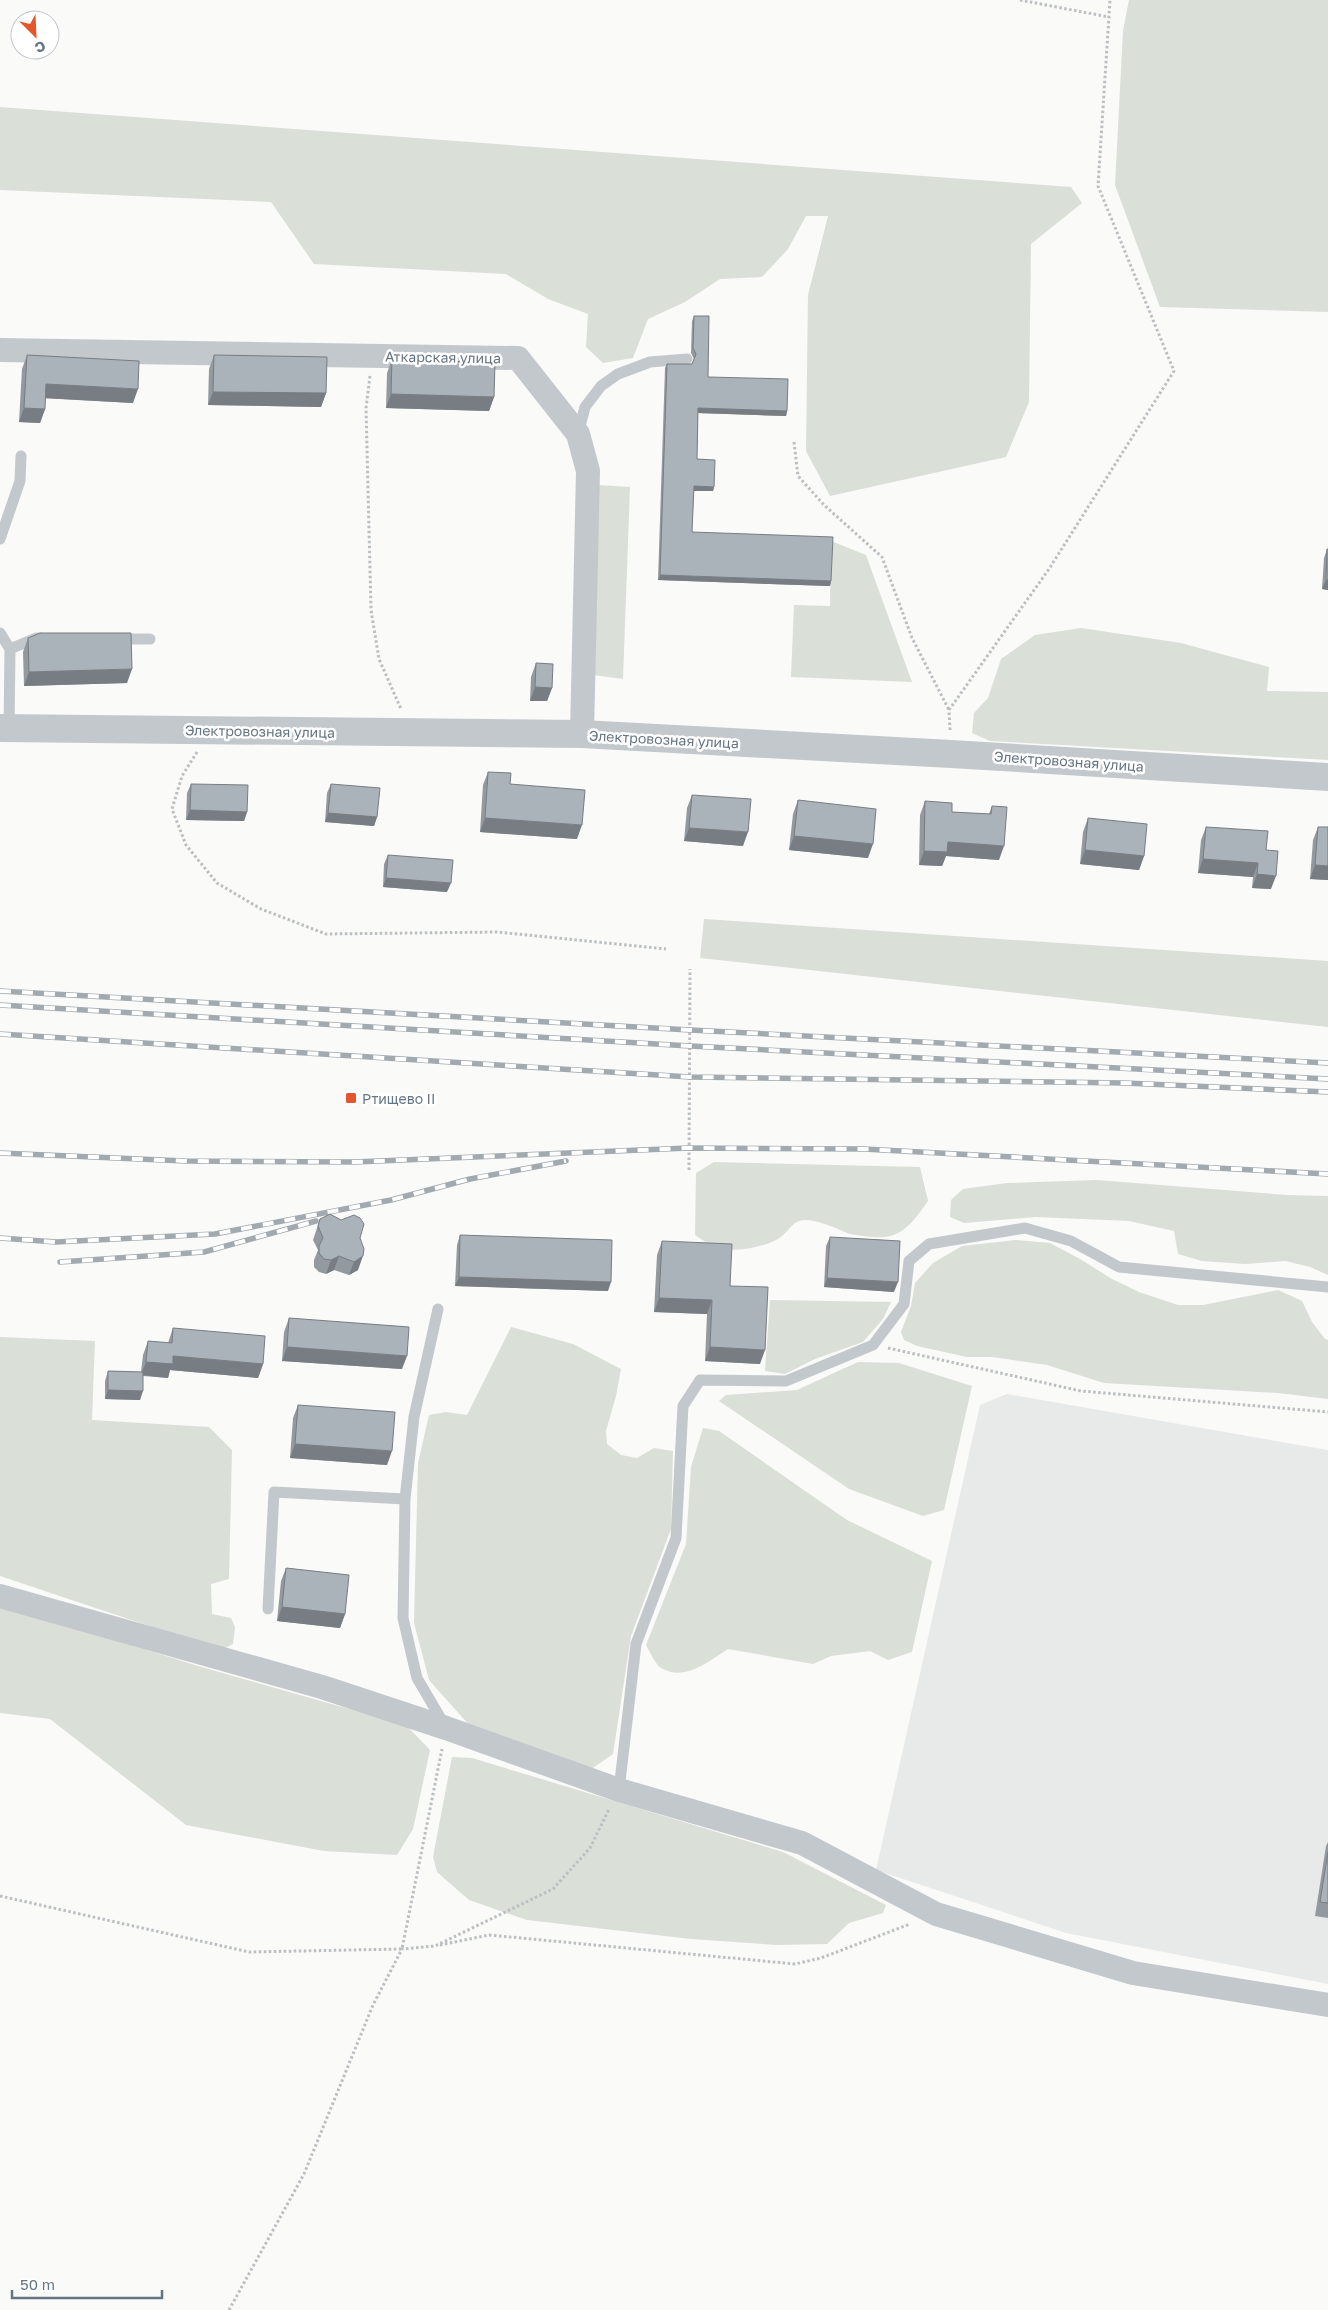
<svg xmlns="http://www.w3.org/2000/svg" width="1328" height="2310" viewBox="0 0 1328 2310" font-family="'Golos Text',sans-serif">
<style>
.built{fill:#e8e9e9}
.green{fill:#dadfd7}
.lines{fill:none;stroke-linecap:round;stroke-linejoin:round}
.path{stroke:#bbbfc2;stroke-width:3;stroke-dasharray:2.5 2.5;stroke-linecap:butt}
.service{stroke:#c3c8cc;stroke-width:11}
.minor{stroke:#c3c8cc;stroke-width:24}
.tertiary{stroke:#c3c8cc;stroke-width:28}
.rail-casing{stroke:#a2aab0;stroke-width:5.5}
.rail{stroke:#fff;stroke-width:4;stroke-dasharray:11;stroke-linecap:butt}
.wall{fill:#929a9f}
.shaded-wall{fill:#777d82}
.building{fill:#aab3b9;stroke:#777d82}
.poi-dot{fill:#e4572e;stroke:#fff;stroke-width:2}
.labels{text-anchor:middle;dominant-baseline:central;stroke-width:5;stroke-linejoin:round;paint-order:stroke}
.street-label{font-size:14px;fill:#657683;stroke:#fff}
.poi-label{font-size:14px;fill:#657683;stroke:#fff;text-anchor:start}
</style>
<rect width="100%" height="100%" fill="#fafaf8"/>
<!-- built -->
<path class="built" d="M1007,1394l321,56v534l-262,-51 -190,-63 104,-465z"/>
<!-- green -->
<path class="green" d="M1129,0h199v312l-168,-5 -45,-122 8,-154z
M0,107l1071,80 11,16 -51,41 -2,158 -23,55 -176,39 -24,-45 2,-156 20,-79h-22l-18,33 -26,28 -42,2 -35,23 -37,17 -15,39 -30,5 -17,-16 2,-33 -40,-15 -42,-25 -192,-10 -43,-62 -271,-12z
M598,485l32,2 -7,192 -30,-4z
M831,541l35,14 46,127 -121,-5 3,-72 36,1z
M1081,628l100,15 88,24 -2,24 61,1v68l-338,-19 -18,-8 2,-20 14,-15 13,-39 34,-24z
M704,919l624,42v66l-628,-69z
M714,1162l206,5 8,34c-19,27 -30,41 -64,35 -7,-1 -13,-1 -19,-4 -12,-5 -27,-12 -40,-12 -12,0 -16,11 -24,17 -15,10 -45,16 -63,11 -8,-3 -16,-8 -23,-13l1,-62z
M1097,1180l190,15 41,1v79l-18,-8 -25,-6 -40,3 -43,-3 -24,-7 -4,-23 -45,-10 -93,-4 -72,6 -14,-6 1,-17 12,-11 44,-6z
M1016,1240l34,3 30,16 32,20 27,13 39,13h25l75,-15 24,11 10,21 13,17 3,1v59l-50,-6 -174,-10 -57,-18 -55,-8h-25l-50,-11 -13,-6 -3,-8 10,-26 4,-23 18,-20 29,-17z
M770,1300l121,2 -8,17 -20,23 -48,17 -30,15 -20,-3z
M511,1327l62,17 48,25 -5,27 -10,35 1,13 14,11 16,3 17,-10 19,3 -2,78 -40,107 -18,118 -23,16 -120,-44 -41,-46 -15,-57 4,-160 11,-48 17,-3 21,3z
M0,1337l95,4 -3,79 117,7 23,23 -3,129 -18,5 1,30 19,4 4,9 -2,17 -8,4 -19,-3 -206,-69z
M858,1362l41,1 73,23 -28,124 -21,6 -74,-27 -130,-88 7,-6 71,-5z
M703,1428l16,3 128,89 85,41 -20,91 -24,8 -18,-9 -39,5 -18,8 -85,-15c-19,12 -43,33 -67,19 -6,-4 -11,-16 -15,-23l40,-101 5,-77z
M0,1604l198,62 208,59 24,25 -17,79 -16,26 -73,-4 -138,-26 -136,-106 -50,-6z
M452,1757l20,1 311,94 103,53 -3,8 -34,10 -22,21 -50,1 -86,-6 -164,-19 -58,-20 -32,-28 -4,-15z"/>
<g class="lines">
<!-- path -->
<path class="path" d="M1020,0l89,17
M370,376l-4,32 5,202 8,49 22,50
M794,442l4,34 26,29 58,52 30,81 37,72
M950,730l-1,-20 100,-141 125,-198 -76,-185 12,-186
M197,752l-15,24 -10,33 14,36 31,38 44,26 65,25 171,-2 169,17
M689,1170l1,-201
M888,1348l193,43 247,21
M0,1896l249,56 153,-3 40,-200
M440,1945l49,-10 306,29 26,-6 89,-34
M229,2310l75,-136 69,-169 29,-56 33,-3 118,-57 37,-41 19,-39"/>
<!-- service -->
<path class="service" d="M578,434l7,-27 16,-21 17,-12 32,-12 37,-3
M0,539l20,-58 1,-25
M0,633l10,16
M117,639h33
M9,728l1,-79 26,-11h5
M438,1309l-24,108 -9,82 -2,119 14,60 27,46
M268,1609l6,-117 131,7
M619,1790l17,-146 40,-106 7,-132 17,-26 86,1 87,-36 31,-41 5,-43 20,-17 96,-16 46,13 48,26 209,20"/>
<!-- minor -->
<path class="minor" d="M0,350l518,8 60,76 10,37 -6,263
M0,1596l322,91 124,41 173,62 183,53 134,71 197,59 195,32"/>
<!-- tertiary -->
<path class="tertiary" d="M0,728l582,6 369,20 377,23"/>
<defs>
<path id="rail" d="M0,991l690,39 638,33
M0,1005l690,41 638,33
M0,1034l690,43 434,6 204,9
M0,1153l185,8 170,1 334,-14 175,1 464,25
M0,1238l56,4 159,-8 176,-34 79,-21 96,-18
M60,1262l144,-10 112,-31"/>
</defs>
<!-- rail casing -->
<use href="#rail" class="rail-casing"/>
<!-- rail -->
<use href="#rail" class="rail"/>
</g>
<!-- wall -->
<path class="wall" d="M694,316l14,61 79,34 -1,5 -88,-3 -1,46 17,28 -1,4h-19l-2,41 139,49 -1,5 -172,-6 7,-212 2,-4h25l2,-5 -3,-6 1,-32z
M27,355l106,48 -88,-5v11l-5,14 -21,-1 3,-53z
M214,355l112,38 -5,14 -113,-2 1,-36z
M392,359l102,38 -5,14 -103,-3 1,-35z
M1327,549l1,41 -6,-1 2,-31z
M28,638l99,45 -103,3 -1,-34z
M536,663l16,25 -5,13h-17l1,-24z
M488,772l22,12 67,55 -97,-7 3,-47z
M191,784l56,28 -3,9 -58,-1 1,-27z
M331,784l46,33 -3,9 -49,-4 2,-29z
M692,795l51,51 -59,-5 3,-33z
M798,800l70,58 -79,-8 4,-36z
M925,801l27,11 37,2 3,-8 7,54 -53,-4 -4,10 -23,-1 1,-50z
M1088,818l56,38 -5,14 -59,-6 3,-32z
M1206,827l60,23 5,39 -19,-1 1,-11 -55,-4 3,-33z
M1318,827h10v53l-18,-1 3,-39z
M388,855l59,37 -64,-5 1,-23z
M320,1219l40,19 -2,32 -9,5 -15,-5 -8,4 -7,-2 -5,-5v-7l4,-10 -5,-10z
M460,1235l148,56 -153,-5 2,-41z
M830,1237l64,55 -70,-5 2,-41z
M662,1241l68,45 30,78 -55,-3 2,-47 -53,-2 3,-57z
M289,1318l113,51 -120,-8 2,-29z
M173,1328l90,36 -5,14 -88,-8 -2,8 -25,-2 -3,24 -35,-1v-18l3,-10 33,1 2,-17 5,-14 20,2z
M298,1405l89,60 -97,-7 3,-40z
M286,1568l59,46 -5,14 -63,-7 4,-40z
M1328,1842v76l-13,-2 11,-70z"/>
<!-- shaded-wall -->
<path class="shaded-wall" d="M46,384l92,5 -5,14 -92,-5z
M213,392l113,1 -5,14 -113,-2z
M391,394l103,3 -5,14 -103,-3z
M24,408l21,1 -5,14 -21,-1z
M698,408l89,3 -1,5 -89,-3z
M694,486l20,1 -1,4h-21z
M660,575l171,6 -1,5 -172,-6z
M1326,580h2v10l-6,-1z
M132,669l-5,14 -103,3 5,-14z
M535,687l17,1 -5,13h-17z
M190,810l57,2 -3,9 -58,-1z
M328,813l49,4 -3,9 -49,-4z
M485,818l97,7 -5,14 -97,-7z
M689,828l59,4 -5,14 -59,-5z
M794,836l79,8 -5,14 -79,-8z
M948,842l56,4 -5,14 -53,-4 -4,10 -23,-1 5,-14z
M1085,850l59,6 -5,14 -59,-6z
M1203,859l55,4 -5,14 -55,-4z
M1315,865l13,1v14l-18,-1z
M1257,874l19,2 -5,13 -19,-1z
M386,878l65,5 -4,9 -64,-5z
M339,1256l-5,14 -8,4 5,-14z
M363,1256l-5,14 -9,5 5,-13z
M459,1277l152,5 -3,9 -153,-5z
M827,1278l71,4 -4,10 -70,-5z
M659,1298l53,2 -5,14 -53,-2z
M287,1347l120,9 -5,13 -120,-8z
M710,1347l55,3 -5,14 -55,-3z
M173,1356l90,8 -5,14 -88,-8 -2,8 -27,-3 5,-13z
M108,1390l35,1 -3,9 -35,-1z
M295,1444l97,7 -5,14 -97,-7z
M282,1607l63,7 -5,14 -63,-7z"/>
<!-- building -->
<path class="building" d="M694,316h15l-1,61 80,2 -1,32 -89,-3 -1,51 18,1 -1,27 -20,-1 -2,46 141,5 -2,44 -171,-6 7,-211h25l4,-10 -3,-6z
M27,355l112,6 -1,28 -92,-5 -1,25 -21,-1z
M214,355l113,2 -1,36 -113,-1z
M392,359l103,4 -1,34 -103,-3z
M1327,549h1v31h-2z
M40,633h91l1,36 -103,3 -1,-34z
M536,663l17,1 -1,24 -17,-1z
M488,772l23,1 -1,11 75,6 -3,35 -97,-7z
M191,784l57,1 -1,27 -57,-2z
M331,784l49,4 -3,29 -49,-4z
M692,795l59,4 -3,33 -59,-4z
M798,800l78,9 -3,35 -79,-8z
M925,801l27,2v9l39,2 1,-8 15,1 -3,39 -56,-4 -1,10 -23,-1z
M1088,818l59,6 -3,32 -59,-6z
M1206,827l62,4 -2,19 12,1 -2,25 -19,-2 1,-11 -55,-4z
M1318,827h10v39l-13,-1z
M388,855l65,5 -2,23 -65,-5z
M330,1214l11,6 13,-5 6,3 4,6 -4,14 4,11 -1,7 -9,6 -15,-6 -8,4 -7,-1 -5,-6v-7l4,-8 -5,-12 2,-7z
M460,1235l152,5 -1,42 -152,-5z
M830,1237l70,4 -2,41 -71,-4z
M662,1241l70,3 -2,42 38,1 -3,63 -55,-3 2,-47 -53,-2z
M289,1318l120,9 -2,29 -120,-9z
M173,1328l92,8 -2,28 -90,-8v8l-27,-2 2,-21 24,2z
M108,1371l35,1v19l-35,-1z
M298,1405l97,7 -3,39 -97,-7z
M286,1568l63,7 -4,39 -63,-7z
M1328,1852v51l-8,-1z"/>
<!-- markers -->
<rect class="poi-dot" x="345" y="1092" width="12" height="12" rx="2.5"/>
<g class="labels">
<!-- street labels -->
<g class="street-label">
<text transform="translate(443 357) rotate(1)">Аткарская улица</text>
<text transform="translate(260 731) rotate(1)">Электровозная улица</text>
<text transform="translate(664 739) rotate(3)">Электровозная улица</text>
<text transform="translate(1069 761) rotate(4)">Электровозная улица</text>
</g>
<!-- poi labels -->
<g class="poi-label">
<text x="362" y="1098">Ртищево II</text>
</g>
</g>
<!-- north arrow -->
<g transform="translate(35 35) rotate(156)"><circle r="24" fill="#ffffff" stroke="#c1c8cd"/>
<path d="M0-4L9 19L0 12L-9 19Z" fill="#e4572e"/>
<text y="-8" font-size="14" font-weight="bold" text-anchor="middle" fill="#657683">С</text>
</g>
<!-- scale -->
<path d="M12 2290v8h150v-8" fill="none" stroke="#657683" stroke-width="2.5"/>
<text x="20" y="2290" font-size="15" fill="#657683" stroke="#ffffff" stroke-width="4" paint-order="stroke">50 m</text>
</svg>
